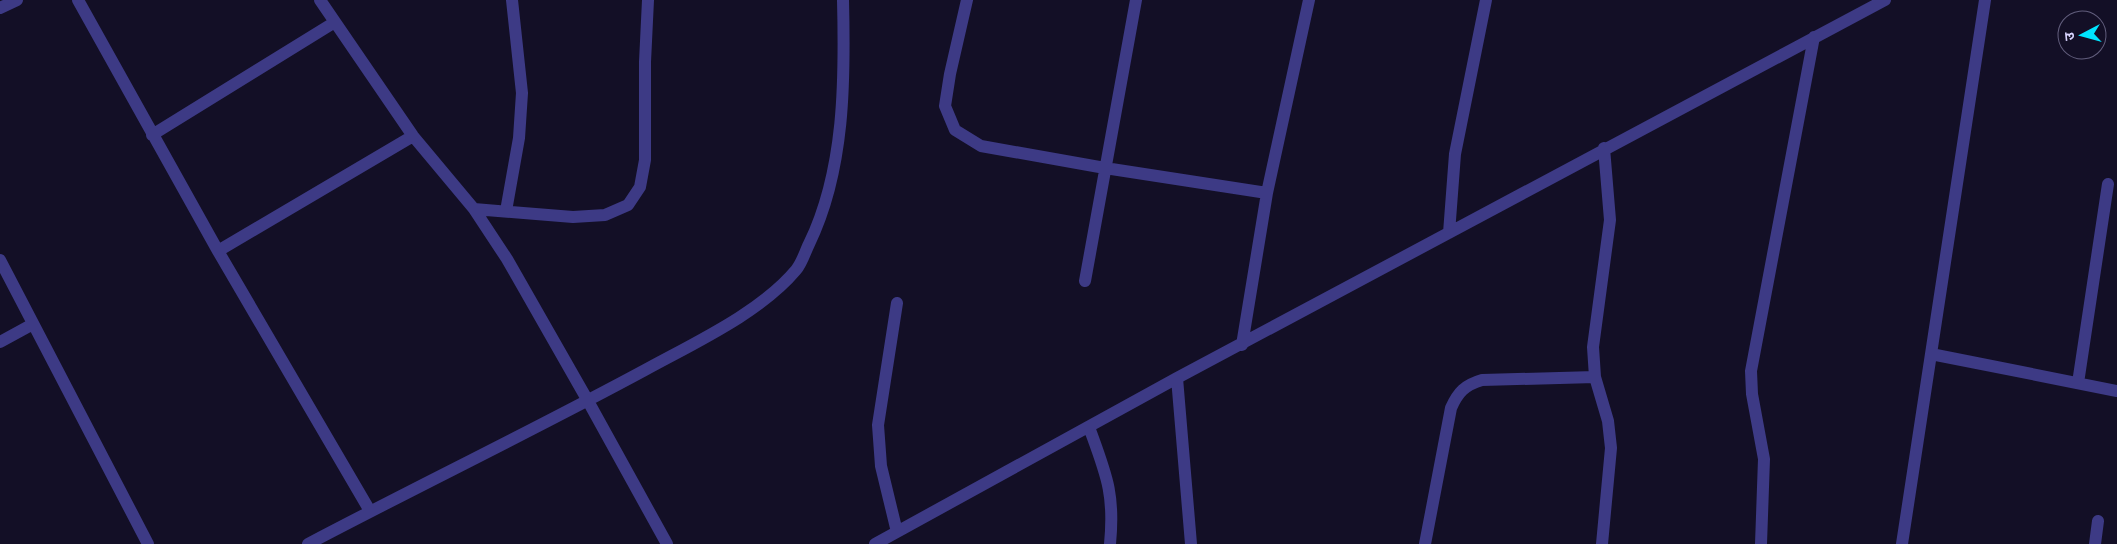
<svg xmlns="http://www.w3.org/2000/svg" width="2117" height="544" viewBox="0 0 2117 544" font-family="Karla,'Noto Sans Devanagari',sans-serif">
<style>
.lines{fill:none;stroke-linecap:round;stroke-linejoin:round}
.street{stroke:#3d3a85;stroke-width:12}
</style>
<rect width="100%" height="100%" fill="#130f26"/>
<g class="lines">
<!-- street -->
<path class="street" d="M78,0l140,251 152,260
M320,0l93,136 61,73 33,50 81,142 79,143
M967,0l-17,74 -5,32 10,24 26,16 124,22 162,25
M0,8l17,-8
M152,135l183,-113
M474,209l99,8 32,-2 23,-10 12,-18 5,-27v-98l3,-62
M506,211l13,-73 3,-45 -10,-93
M1449,233l6,-79 31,-154
M218,251l195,-115
M0,260l148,284
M1085,281l51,-281
M0,342l33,-18
M1242,345l25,-152 42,-193
M1931,354l186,37
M1177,378l14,166
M2078,383l30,-199
M1089,427c17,47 26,66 21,117
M897,532l-16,-66 -3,-41 19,-122
M308,544c112,-59 226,-114 337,-174 49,-27 115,-57 151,-100 6,-7 9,-18 13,-26 36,-74 36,-164 34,-244
M875,544l302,-166 708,-378
M1425,544l26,-136c7,-16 14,-23 31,-28l113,-3
M1602,544l9,-96 -3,-27 -13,-44 -2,-30 17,-127 -6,-72
M1761,544l3,-85 -12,-65 -1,-23 63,-334
M1902,544l83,-544
M2095,544l3,-23"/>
</g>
<!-- north arrow -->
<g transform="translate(2082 35) rotate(264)"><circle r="24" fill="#130f26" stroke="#625e7d"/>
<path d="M0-4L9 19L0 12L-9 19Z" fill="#00e5ff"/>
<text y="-8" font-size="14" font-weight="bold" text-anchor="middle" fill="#d9d4ff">उ</text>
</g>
</svg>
